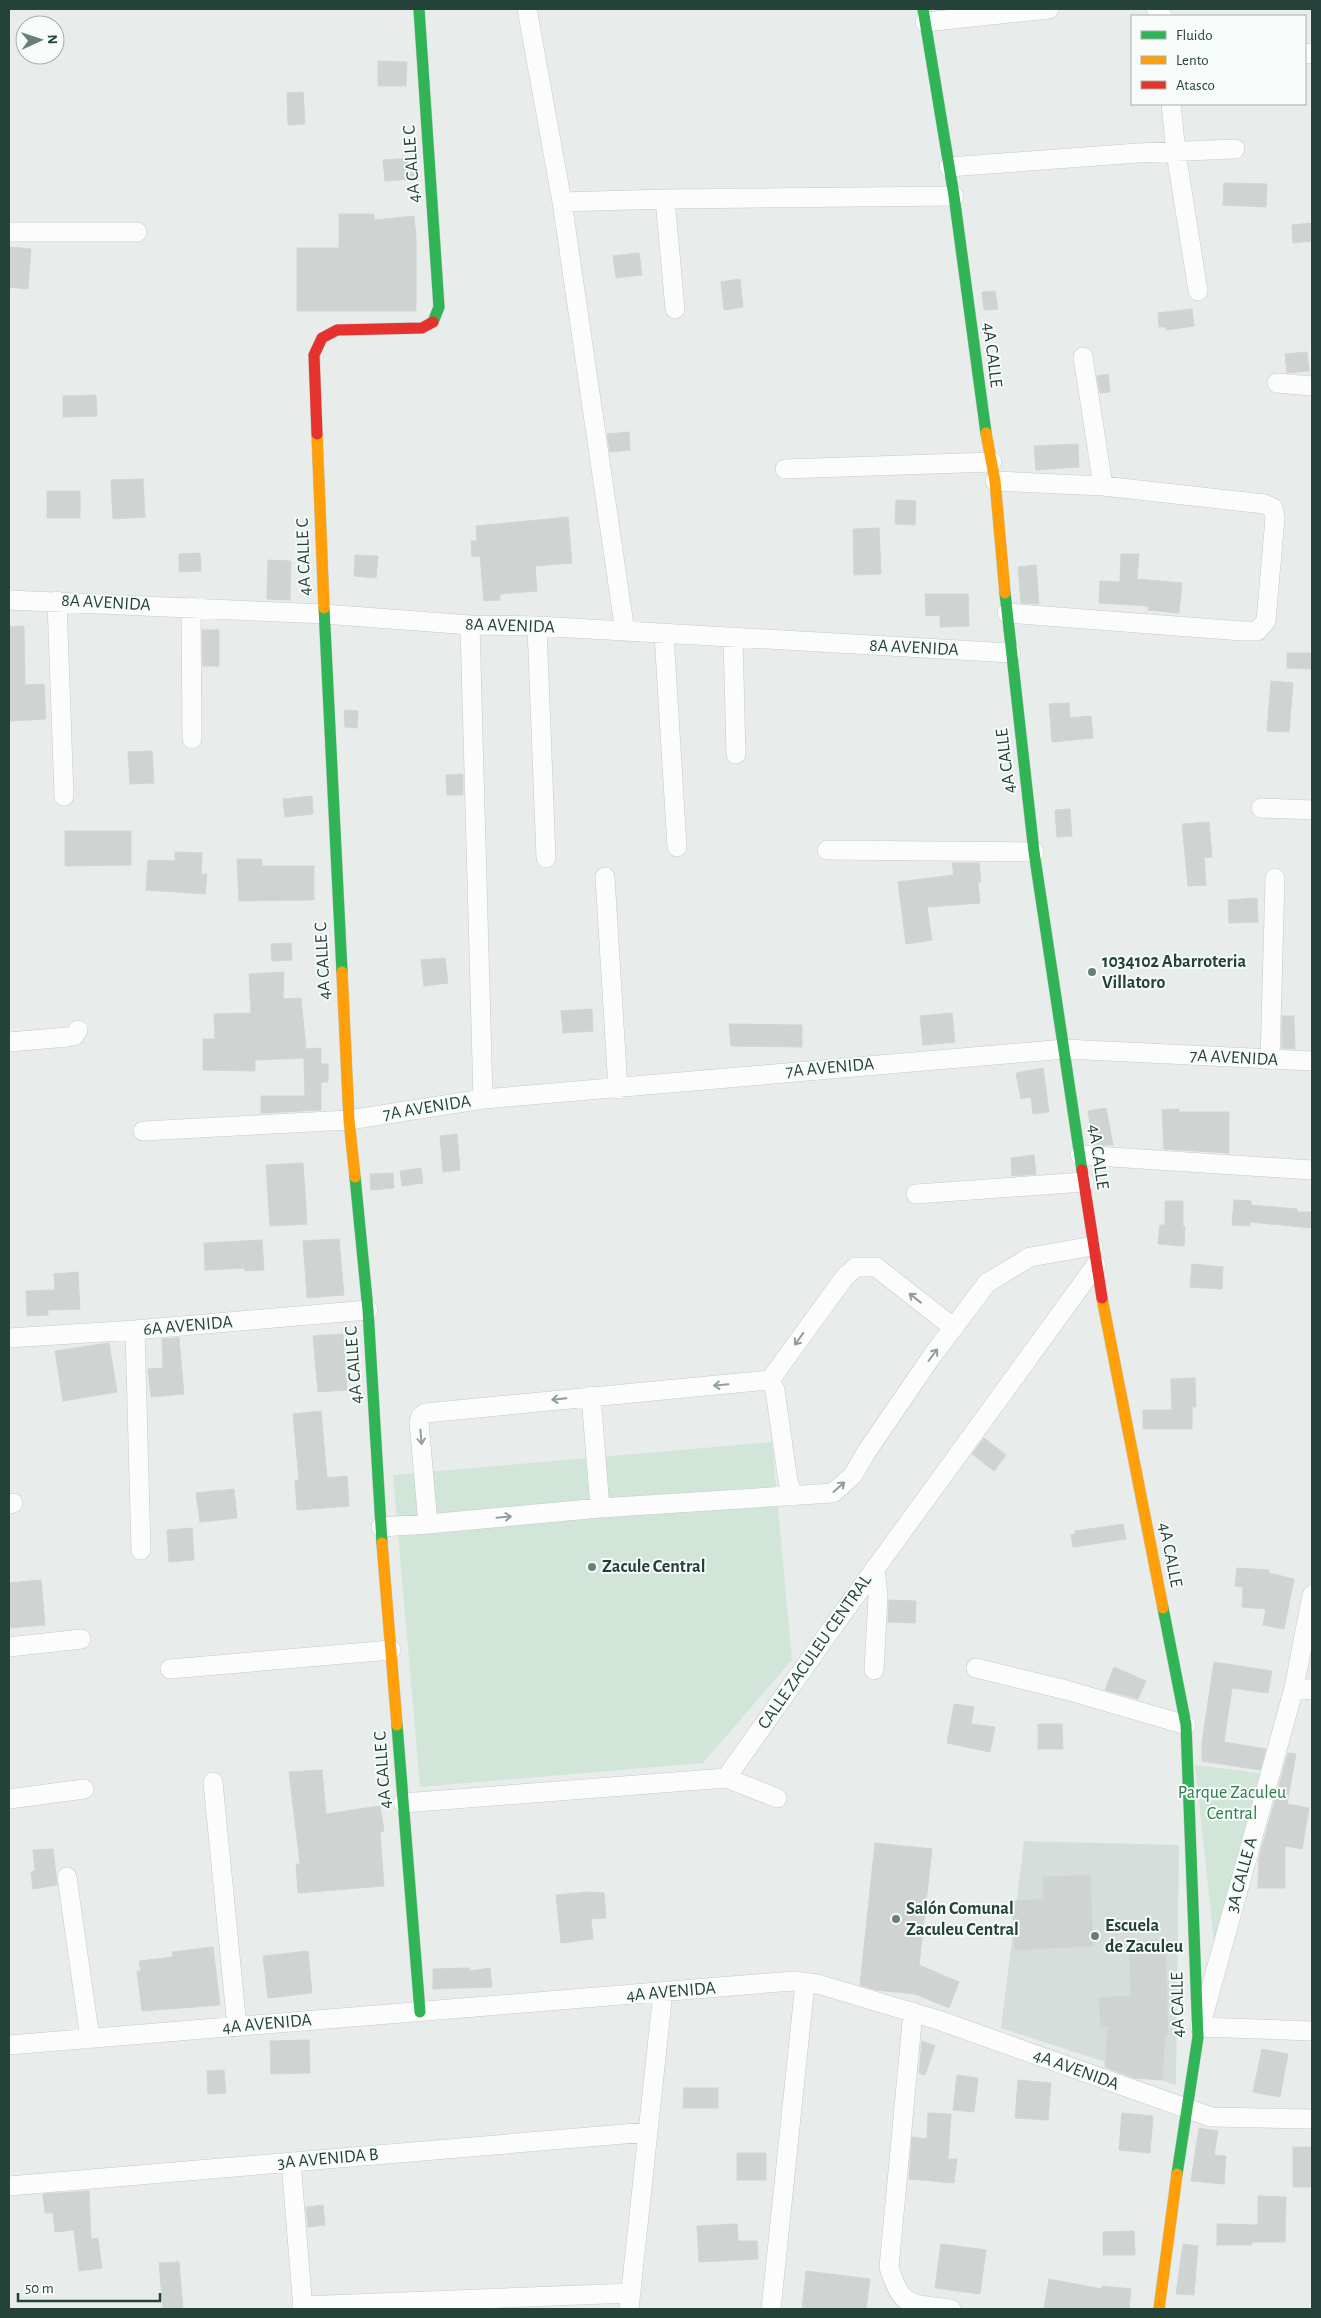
<svg xmlns="http://www.w3.org/2000/svg" width="1321" height="2318" viewBox="0 0 1321 2318" font-family="'Alegreya Sans',sans-serif">
<style>
.built{fill:#d6dedb}
.green{fill:#d1e6d8}
.building{fill:#cfd4d2;stroke:#d1d6d4}
.lines{fill:none;stroke-linecap:round;stroke-linejoin:round}
.street-casing{stroke:#c5cac8;stroke-width:20}
.fast-casing{stroke:#c3cbc8;stroke-width:12}
.slow-casing{stroke:#c3cbc8;stroke-width:12}
.jam-casing{stroke:#c3cbc8;stroke-width:12}
.street{stroke:#fcfcfc;stroke-width:19}
.fast{stroke:#30b455;stroke-width:11}
.slow{stroke:#ff9f0a;stroke-width:11}
.jam{stroke:#e5322d;stroke-width:11}
.oneway{stroke:#909f9b}
.poi-dot{fill:#697e78;stroke:#f7fbf9;stroke-width:2}
.labels{text-anchor:middle;dominant-baseline:central;stroke-width:4;stroke-linejoin:round;paint-order:stroke}
.street-label{font-size:18px;fill:#24423a;stroke:#f7fbf9}
.poi-label{font-size:18px;font-weight:bold;fill:#24423a;stroke:#f7fbf9;text-anchor:start}
.park-label{font-size:18px;fill:#2d7a4b;stroke:#f7fbf9}
</style>
<rect width="100%" height="100%" fill="#e8edeb"/>
<!-- built -->
<path class="built" d="M1024,1841l155,4 -3,240 -175,-57z"/>
<!-- green -->
<path class="green" d="M772,1442l20,218 -89,103 -283,24 -27,-312z
M1195,1765l78,10 -57,186z"/>
<!-- building -->
<path class="building" d="M378,61l29,1 -1,24h-28z
M303,92l2,32 -17,1 -1,-32z
M413,158l2,21 -30,2 -2,-21z
M1224,183l43,1 -1,23 -43,-2z
M339,214h35v6l40,-4 2,22v73h-119v-63h42z
M1312,223v18l-19,2 -1,-18z
M9,247l22,2 -3,40 -19,-2z
M639,253l3,22 -26,3 -3,-22z
M740,279l3,28 -19,3 -3,-28z
M995,291l3,18 -14,1 -2,-18z
M1192,309l2,17 -28,4v-3h-7l-1,-14z
M1307,352l2,19 -22,2 -2,-19z
M1108,374l2,18 -10,1 -3,-17z
M96,395l1,21 -34,1v-21z
M629,432l1,18 -20,2 -3,-18z
M1078,444l1,23 -43,3 -2,-24z
M143,479l2,38 -32,2 -2,-39z
M47,491h33v27h-33z
M896,500l20,1 -1,24 -20,-1z
M568,517l4,46 -37,3 2,25 -37,3v6l-16,1 -4,-45 -8,1 -1,-16h6l-1,-15z
M879,528l2,46 -27,1 -1,-46z
M200,553l1,18 -22,1v-18z
M1121,554h18l-2,25 45,4 -3,30 -31,-3v-4l-49,-3 1,-22 20,1z
M355,555l23,1 -2,22 -22,-2z
M268,560l23,1 -1,39 -23,-1z
M1036,565l3,39 -18,-1 -3,-36z
M925,594h43l1,32 -29,1v-12l-14,1z
M24,626l1,59 19,-1 2,35 -36,2 -1,-94z
M202,630h17v36h-16z
M1287,653h25v16l-25,-1z
M1271,681l22,2 -4,49 -22,-1z
M1069,703l1,15 21,-2 2,22 -41,4 -3,-38z
M344,710l14,1 -1,17 -12,-1z
M152,751l2,32 -24,1 -2,-32z
M463,774v21h-16l-1,-20z
M312,796l1,18 -28,3 -2,-18z
M1070,809l2,27 -15,1 -2,-27z
M1209,822l3,35 -8,1 2,27 -18,1 -6,-62z
M65,831h66v34l-66,1z
M175,852l27,1 -1,21h6l-2,20 -59,-4 2,-30 27,1z
M237,859h25v7h52v34l-75,1z
M952,863h27l2,19h-3l2,21 -53,4 5,33 -26,4 -8,-62 56,-7z
M1257,898l1,24 -29,1 -1,-23z
M291,943l1,17 -20,1 -1,-17z
M445,958l3,25 -24,3 -3,-26z
M284,972l-1,27 18,-1 5,51 15,-1v16h7v18h-7v28l-60,3v-17h44l-1,-38 -49,2v11l-52,-1v-31h12l-1,-25 37,-1 -2,-39z
M592,1009l1,22 -30,2 -2,-22z
M952,1013l3,29 -32,3 -3,-29z
M1282,1016h12l1,33 -13,-1z
M729,1024l73,1v22l-71,-1z
M1043,1068l6,44 -16,2 -2,-17 -10,2 -5,-26z
M1106,1108l7,37h-20l-5,-34z
M1179,1109v3h50v41l-65,-4 -2,-39z
M457,1134l3,36 -17,2 -3,-36z
M1034,1155l2,19 -24,2 -1,-18z
M303,1163l4,61 -37,2 -4,-61z
M421,1168l2,15 -21,3 -2,-15z
M393,1173l1,15 -23,2 -1,-16z
M1234,1200l17,1v4l46,4v3h15v16l-62,-6v4l-18,-1z
M1165,1201h18v25l2,1 -1,19 -26,-2 2,-19h5z
M339,1239l5,56 -37,3 -4,-57z
M262,1240l2,30 -19,1v-3l-40,2 -1,-27z
M1192,1264l31,3 -1,22 -32,-2z
M78,1272l2,37 -32,1v5l-21,1 -1,-25 29,-1 -1,-16z
M343,1334l4,56 -29,2 -5,-56z
M179,1338l5,56 -33,3 -3,-28 15,-1 -1,-29z
M109,1343l8,49 -54,9 -8,-50z
M1195,1378l1,29h-4v22h-49v-19h29l-1,-31z
M321,1411l6,67 20,-2 2,30 -52,4 -2,-30h4l-6,-66z
M984,1438l22,17 -12,16 -22,-17z
M234,1489l3,29 -37,4 -4,-29z
M1123,1524l3,15 -53,8 -2,-12 4,-1v-3z
M192,1528l2,32 -25,2 -2,-32z
M1237,1568l32,2v3l25,6 -10,50 -21,-4 3,-16 -24,-2 1,-20 -8,-1z
M41,1580l4,45 -35,3 -1,-45z
M889,1600l27,1 -1,22 -27,-1z
M1214,1662l58,9 -4,22 -36,-5 -8,54 42,7 -6,21 -58,-9v-18z
M1114,1667l32,14 -8,18 -33,-9z
M954,1704l20,3 -3,17 24,3 -5,25 -43,-9z
M1038,1724h24l1,25h-25z
M1288,1753l8,1 -9,50 22,4 -7,41 -17,-3v42h-27l1,-31z
M322,1770l4,44 54,-8 4,25 -4,1 4,54 -86,7 -2,-29h4l-11,-92z
M875,1843l57,6 -13,116 40,17 -10,26 -34,-14 -39,-4 -16,-5z
M53,1849l4,36 -24,4 -2,-17 4,-1 -2,-21z
M1090,1875l3,71 -78,4 -3,-49 32,-2 -1,-22z
M588,1892l16,1 2,25 -15,1 2,20 -32,4 -5,-48z
M1165,1940l3,95h-3l-3,45 -28,-2 -29,-11 3,-41 -7,1 -2,-29 32,-2 -2,-54z
M213,1947l7,58 -78,6 -5,-40h4l-2,-10 34,-4 -1,-5z
M308,1951l4,42 -44,5 -5,-42z
M469,1968v3l21,-3 2,19 -59,2v-20z
M309,2040l1,33 -39,1 -1,-33z
M922,2041l13,5 -10,29 -6,-2z
M1262,2049l26,5 -8,43 -27,-5z
M224,2070l2,23 -18,1 -1,-23z
M957,2075l21,3 -4,34 -21,-2z
M1018,2080l33,3 -3,37 -33,-2z
M684,2088h34v20h-35z
M928,2113l23,1 -3,45h9l-3,24 -45,-4 3,-42 15,2z
M1122,2113l31,3 -3,37 -31,-3z
M1199,2128l19,3 -4,24 12,1 -2,28 -33,-3z
M1293,2147h19v40h-19z
M737,2153h29v27h-29z
M89,2191l2,48 7,-1 4,30 -23,3 -5,-41 -19,2 -2,-19h-8l-2,-19z
M1258,2196l28,1 -1,45h-33v3h-35v-21l41,1z
M323,2205l2,20 -17,2 -2,-20z
M737,2224l1,17h19l1,18 -59,3 -2,-36z
M1134,2231l1,24h-32v-23z
M941,2244l45,6 -6,44 -45,-6z
M1183,2244l15,2 -4,49 -18,-1z
M179,2262l4,47h-20l-4,-46z
M806,2271l64,8 -4,30h-64z
M1049,2279l53,10v-3l29,3 -2,20h-85z"/>
<g class="lines">
<defs>
<path id="street" d="M527,9l35,193 63,430
M1156,9l6,7
M925,22l124,-13
M1305,54l7,-1
M1171,104l5,49 22,138
M949,167l189,-14 97,-4
M665,199l10,110
M562,202l103,-3 289,-3
M9,232h128
M1277,383l35,3
M785,469l207,-7
M995,481l108,5 -20,-129
M9,600l315,14 146,11 67,1 474,27
M57,601l7,195
M191,607l1,132
M1007,613l235,18h15l9,-10 9,-103 -2,-10 -9,-4 -161,-18
M470,625l13,474
M537,626l9,232
M664,634l13,213
M733,638l3,116
M1261,808l51,2
M827,850l207,2
M605,877l13,212
M9,1042l59,-5 6,-1 4,-6
M1270,1060l5,-182
M143,1131l206,-11 134,-21 582,-50 247,12
M1080,1155l232,15
M916,1194l168,-12
M954,1328l-78,-61h-20l-12,11 -74,102 -345,33 -4,3 -2,6 9,102 172,-16 233,-15 20,-18 14,-24 65,-95 55,-73 43,-26 63,-11
M135,1330l6,220
M9,1338l126,-8 233,-20
M770,1380l5,10 13,91 5,15
M591,1396l9,112
M9,1504l4,-1
M381,1527l47,-3
M9,1647l72,-8
M976,1668l90,22 120,35
M170,1669l221,-19
M874,1670l4,-73 -3,-29
M1294,1688l18,2
M726,1778l51,20
M213,1782l24,245
M9,1799l75,-10
M403,1803l323,-25 114,-161 256,-352
M67,1877l23,162
M913,2012l-24,255c13,43 22,36 62,42
M1203,2017l91,-329 18,-93
M1200,2027l112,4
M9,2045l784,-64 25,3 120,36 273,97 101,2
M291,2162l12,147
M9,2186l639,-54
M302,2306l329,-13
M629,2309l34,-317
M771,2309l34,-326"/>
<path id="fast" d="M419,9l20,298 -6,15
M923,9l31,187 32,237
M1005,593l29,259 48,318
M324,608l18,364
M355,1177l13,133 14,233
M1163,1608l23,117 12,312 -21,137
M397,1725l23,287"/>
<path id="slow" d="M986,433l9,48 10,112
M317,434l7,174
M342,972l7,148 6,57
M1102,1298l61,310
M382,1543l15,182
M1159,2309l18,-135"/>
<path id="jam" d="M317,434l-3,-79 8,-17 15,-8 85,-2 11,-6
M1082,1170l20,128"/>
</defs>
<!-- street casing -->
<use href="#street" class="street-casing"/>
<!-- fast casing -->
<use href="#fast" class="fast-casing"/>
<!-- slow casing -->
<use href="#slow" class="slow-casing"/>
<!-- jam casing -->
<use href="#jam" class="jam-casing"/>
<!-- street -->
<use href="#street" class="street"/>
<!-- fast -->
<use href="#fast" class="fast"/>
<!-- slow -->
<use href="#slow" class="slow"/>
<!-- jam -->
<use href="#jam" class="jam"/>
</g>
<!-- one-way arrows -->
<defs><path id="oneway-shaft" d="M-6 0H5M1.5-3L5.5 0L1.5 3" fill="none" stroke-width="1.6" stroke-linecap="round" stroke-linejoin="round" transform="scale(1.25)"/></defs>
<g class="oneway">
<use href="#oneway-shaft" transform="translate(915 1298) rotate(-142)"/>
<use href="#oneway-shaft" transform="translate(799 1339) rotate(126)"/>
<use href="#oneway-shaft" transform="translate(933 1355) rotate(-53)"/>
<use href="#oneway-shaft" transform="translate(721 1385) rotate(175)"/>
<use href="#oneway-shaft" transform="translate(559 1399) rotate(174)"/>
<use href="#oneway-shaft" transform="translate(421 1437) rotate(85)"/>
<use href="#oneway-shaft" transform="translate(839 1487) rotate(-41)"/>
<use href="#oneway-shaft" transform="translate(504 1517) rotate(-5)"/>
</g>
<!-- markers -->
<g class="poi-dot">
<circle cx="1092" cy="972" r="5"/>
<circle cx="592" cy="1567" r="5"/>
<circle cx="896" cy="1919" r="5"/>
<circle cx="1095" cy="1936" r="5"/>
</g>
<g class="labels">
<!-- street labels -->
<g class="street-label">
<text transform="translate(412 164) rotate(-94)">4A CALLE C</text>
<text transform="translate(992 355) rotate(83)">4A CALLE</text>
<text transform="translate(304 557) rotate(-92)">4A CALLE C</text>
<text transform="translate(106 603) rotate(3)">8A AVENIDA</text>
<text transform="translate(510 626) rotate(2)">8A AVENIDA</text>
<text transform="translate(914 648) rotate(3)">8A AVENIDA</text>
<text transform="translate(1006 761) rotate(-97)">4A CALLE</text>
<text transform="translate(323 961) rotate(-93)">4A CALLE C</text>
<text transform="translate(1234 1058) rotate(3)">7A AVENIDA</text>
<text transform="translate(830 1068) rotate(-5)">7A AVENIDA</text>
<text transform="translate(427 1108) rotate(-9)">7A AVENIDA</text>
<text transform="translate(1098 1157) rotate(82)">4A CALLE</text>
<text transform="translate(188 1326) rotate(-5)">6A AVENIDA</text>
<text transform="translate(354 1365) rotate(-94)">4A CALLE C</text>
<text transform="translate(1170 1555) rotate(79)">4A CALLE</text>
<text transform="translate(815 1652) rotate(-55)">CALLE ZACULEU CENTRAL</text>
<text transform="translate(383 1770) rotate(-94)">4A CALLE C</text>
<text transform="translate(1242 1875) rotate(-75)">3A CALLE A</text>
<text transform="translate(671 1992) rotate(-5)">4A AVENIDA</text>
<text transform="translate(1178 2005) rotate(-91)">4A CALLE</text>
<text transform="translate(267 2024) rotate(-5)">4A AVENIDA</text>
<text transform="translate(1076 2070) rotate(20)">4A AVENIDA</text>
<text transform="translate(328 2159) rotate(-5)">3A AVENIDA B</text>
</g>
<!-- poi labels -->
<g class="poi-label">
<text x="1102" y="962">1034102 Abarroteria<tspan x="1102" dy="21">Villatoro</tspan></text>
<text x="602" y="1567">Zacule Central</text>
<text x="906" y="1909">Salón Comunal<tspan x="906" dy="21">Zaculeu Central</tspan></text>
<text x="1105" y="1926">Escuela<tspan x="1105" dy="21">de Zaculeu</tspan></text>
</g>
<!-- park labels -->
<g class="park-label">
<text x="1232" y="1793">Parque Zaculeu<tspan x="1232" dy="21">Central</tspan></text>
</g>
</g>
<!-- border -->
<rect width="1321" height="2318" fill="none" stroke="#24423a" stroke-width="20"/>
<!-- legend -->
<rect x="1131" y="15" width="175" height="90" fill="#f7fbf9" stroke="#a3b1ad"/>
<rect x="1141" y="31" width="25" height="8" fill="#30b455" stroke="#a3b1ad"/>
<text x="1176" y="40" font-size="15" fill="#24423a">Fluido</text>
<rect x="1141" y="56" width="25" height="8" fill="#ff9f0a" stroke="#a3b1ad"/>
<text x="1176" y="65" font-size="15" fill="#24423a">Lento</text>
<rect x="1141" y="81" width="25" height="8" fill="#e5322d" stroke="#a3b1ad"/>
<text x="1176" y="90" font-size="15" fill="#24423a">Atasco</text>
<!-- north arrow -->
<g transform="translate(40 40) rotate(87)"><circle r="24" fill="#f7fbf9" stroke="#a3b1ad"/>
<path d="M0-4L9 19L0 12L-9 19Z" fill="#697e78"/>
<text y="-8" font-size="14" font-weight="bold" text-anchor="middle" fill="#24423a">N</text>
</g>
<!-- scale -->
<path d="M18 2293v8h142v-8" fill="none" stroke="#24423a" stroke-width="2.5"/>
<text x="25" y="2293" font-size="15" fill="#24423a" stroke="#f7fbf9" stroke-width="4" paint-order="stroke">50 m</text>
</svg>
